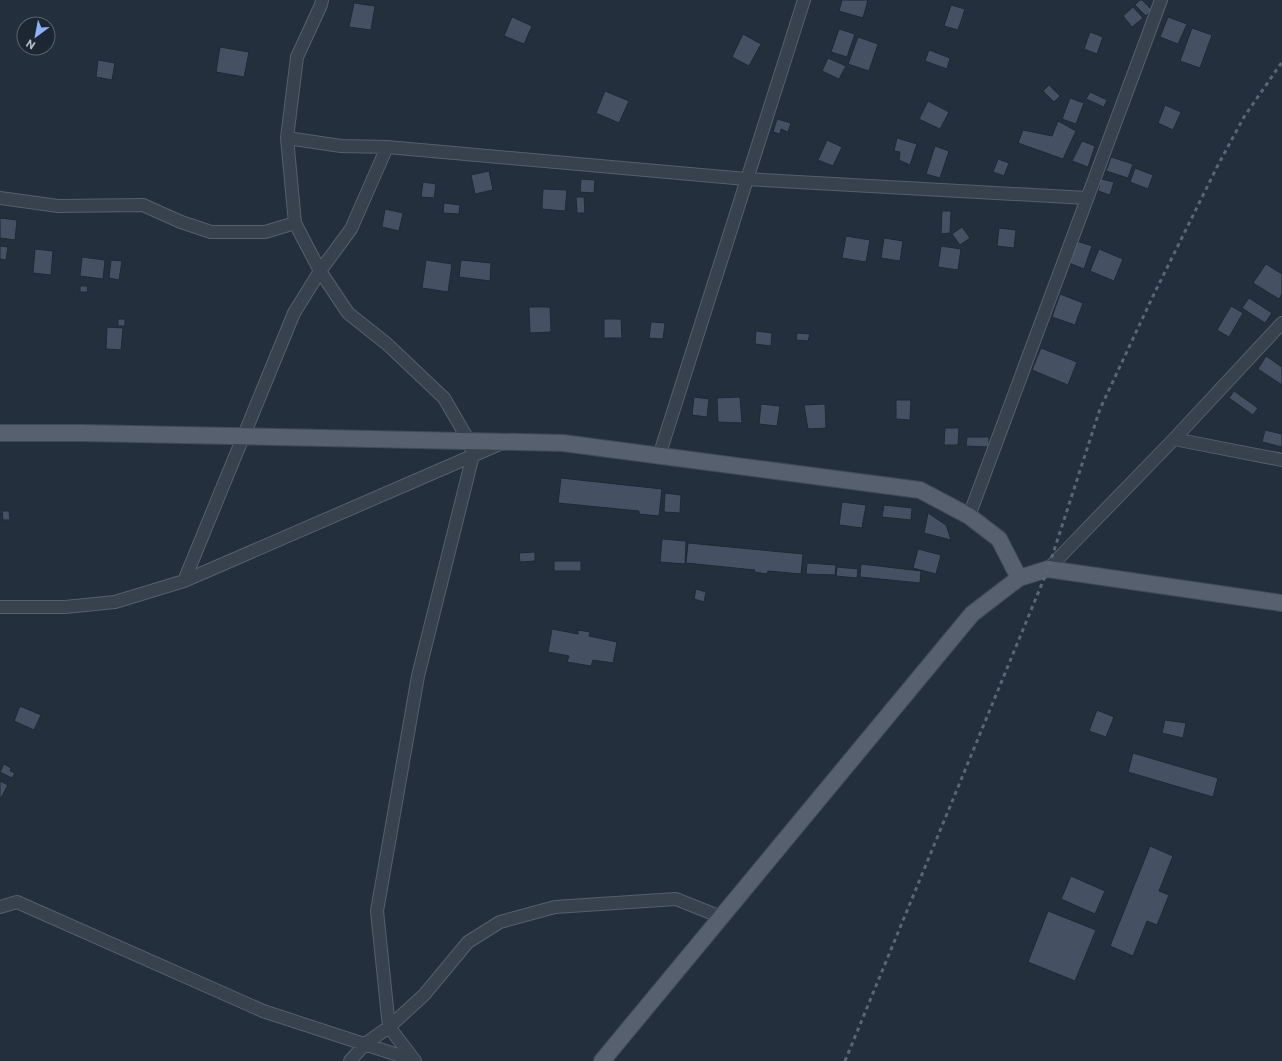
<svg xmlns="http://www.w3.org/2000/svg" width="1282" height="1061" viewBox="0 0 1282 1061" font-family="Commissioner,sans-serif">
<style>
.building{fill:#455162;stroke:#1f2835}
.lines{fill:none;stroke-linecap:round;stroke-linejoin:round}
.minor-casing{stroke:#565f6c;stroke-width:14}
.major-casing{stroke:#414a57;stroke-width:18}
.minor{stroke:#38414e;stroke-width:12}
.major{stroke:#56606e;stroke-width:16}
.rail{stroke:#5a6575;stroke-width:3;stroke-dasharray:4 4;stroke-linecap:butt}
</style>
<rect width="100%" height="100%" fill="#242f3e"/>
<!-- building -->
<path class="building" d="M842,0h26l-5,18 -24,-7z
M1140,0h2l10,10 -6,6 -11,-11z
M354,3l21,3 -4,24 -22,-3z
M951,5l14,4 -7,21 -14,-4z
M1133,7l10,11 -11,9 -9,-11z
M512,17l20,9 -8,18 -20,-8z
M1168,17l19,7 -9,20 -18,-7z
M1192,28l20,7 -12,33 -20,-7z
M839,29l16,5 -8,23 -16,-5z
M1090,32l13,5 -6,17 -13,-5z
M743,34l18,10 -12,22 -17,-9z
M858,37l20,7 -9,27 -21,-7z
M220,47l29,5 -5,25 -28,-5z
M929,50l21,8 -3,11 -22,-8z
M828,58l18,8 -7,13 -17,-8z
M98,60l17,3 -3,17 -16,-3z
M1049,85l11,11 -6,6 -11,-11z
M605,91l24,10 -10,22 -23,-10z
M1090,92l17,8 -3,7 -18,-8z
M1070,98l14,5 -8,21 -14,-5z
M928,101l21,11 -9,17 -21,-10z
M1165,105l16,7 -8,18 -15,-7z
M777,119l14,4 -3,9 -7,-3 -1,5 -7,-2z
M1058,121l18,10 -13,28 -45,-16 5,-13 29,6z
M897,138l20,6 -7,21 -11,-5 1,-8 -6,-1z
M827,140l15,7 -9,19 -15,-6z
M1082,141l13,5 -7,21 -16,-6z
M935,146l14,5 -9,27 -14,-4z
M1111,157l22,7 -5,14 -22,-7z
M998,159l11,4 -5,13 -11,-4z
M1135,168l18,7 -5,14 -18,-7z
M489,171l4,19 -18,4 -4,-19z
M581,179l14,1 -1,13 -14,-1z
M1101,179l13,3 -4,13 -12,-4z
M423,182l13,2 -2,14 -13,-1z
M543,189l24,1 -2,21 -23,-2z
M576,197h8l1,16h-8z
M444,203l16,2 -1,9 -16,-1z
M385,209l18,4 -4,18 -17,-4z
M942,211h9l-1,22 -9,1z
M0,218l17,2 -2,20 -15,-2z
M962,227l8,11 -10,7 -8,-11z
M999,228l17,2 -2,18 -17,-2z
M846,236l24,4 -4,22 -24,-4z
M884,238l19,3 -3,20 -19,-3z
M1077,241l15,5 -8,23 -15,-6z
M0,246l8,1 -2,13 -6,-1z
M941,246l20,3 -3,21 -20,-3z
M35,249l18,2 -2,24 -18,-2z
M1099,249l24,10 -9,22 -24,-10z
M82,257l23,3 -2,19 -23,-3z
M111,260l11,1 -3,19 -10,-2z
M426,260l26,4 -4,28 -26,-4z
M461,260l30,3 -1,18 -31,-4z
M1266,264l16,10v20l-3,5 -26,-16z
M80,286h7l1,6h-8z
M1060,294l23,9 -8,22 -23,-8z
M1249,298l23,15 -7,10 -23,-15z
M1231,306l12,7 -14,24 -12,-7z
M529,307h21l1,25 -21,1z
M118,319h7v7h-7z
M604,319h17l1,19h-18z
M651,322l14,1 -2,16 -14,-1z
M107,327l16,1 -2,22 -15,-1z
M756,331l16,2 -1,13 -16,-2z
M797,333l13,1 -2,7 -12,-1z
M1041,348l36,14 -9,23 -36,-15z
M1266,356l16,11v18l-24,-16z
M1234,391l24,17 -5,7 -24,-17z
M694,397l15,2 -2,18 -15,-2z
M740,397l2,26 -24,-1 -1,-24z
M896,400h15l-1,20 -14,-1z
M761,404l19,2 -3,20 -18,-2z
M825,404l1,24 -18,1 -4,-24z
M945,428h14l-1,17h-14z
M1265,430l17,4v13l-20,-5z
M967,437h22v10l-23,-1z
M561,478l101,11 -3,27 -20,-2v-3l-81,-8z
M665,493l16,2 -1,18 -16,-1z
M842,502l24,3 -4,23 -23,-3z
M884,505l28,3 -1,12 -29,-3z
M2,511h7l1,9h-7z
M928,513l18,12 5,15 -27,-7z
M662,539l24,2 -1,23 -25,-2z
M688,543l115,11 -2,20 -33,-3 -1,3 -13,-2 1,-2 -69,-7z
M918,549l23,6 -5,19 -23,-6z
M535,552v9l-15,1 -1,-9z
M554,561h27v10h-27z
M807,563l29,2 -1,10 -29,-1z
M861,564l60,7 -1,12 -60,-6z
M837,567l21,2 -1,9 -21,-2z
M696,589l10,3 -2,10 -10,-3z
M552,629l26,5v-4l12,2 -1,4 28,6 -4,21 -20,-3 -2,6 -24,-4 2,-6 -21,-4z
M20,706l21,9 -7,15 -20,-9z
M1097,710l17,7 -8,20 -17,-6z
M1165,720l21,3 -3,15 -21,-5z
M1133,753l85,25 -5,19 -85,-25z
M4,764l7,4 -1,3 5,2 -3,5 -12,-6z
M0,781l8,4 -7,13h-1z
M1150,846l23,10 -14,35 10,4 -12,30 -10,-4 -14,35 -23,-10z
M1071,876l34,15 -10,23 -34,-15z
M1048,911l48,19 -21,51 -47,-19z"/>
<g class="lines">
<defs>
<path id="minor" d="M322,0l-1,5 -24,52 -10,81 8,85 25,48 28,42 39,31 57,54 25,43 4,14 -55,221 -41,235 12,116 26,34
M287,138l54,8 46,1 359,32 341,19
M0,198l58,8 85,-1 38,17 30,10h54l30,-9
M1174,439l108,21
M659,456l145,-456
M969,516l192,-516
M1048,569l126,-130 108,-116
M184,581l110,-268 26,-42 31,-42 36,-82
M0,607h65l50,-5 69,-21 318,-138
M0,907l17,-5 246,109 150,49
M350,1061l15,-17 24,-17 35,-32 44,-53 32,-20 55,-15 121,-8 45,18"/>
<path id="major" d="M0,433h83l480,10 357,47 49,26 30,23 20,39
M602,1061l370,-447 47,-36 29,-9 234,34"/>
</defs>
<!-- minor casing -->
<use href="#minor" class="minor-casing"/>
<!-- major casing -->
<use href="#major" class="major-casing"/>
<!-- minor -->
<use href="#minor" class="minor"/>
<!-- major -->
<use href="#major" class="major"/>
<!-- rail -->
<path class="rail" d="M845,1061l203,-492 52,-160 53,-113 65,-131 26,-48 38,-55"/>
</g>
<!-- north arrow -->
<g transform="translate(36 36) rotate(212)"><circle r="19" fill="#1d2633" stroke="#59626f"/>
<path d="M0-3L7 15L0 10L-7 15Z" fill="#8ab4f8"/>
<text y="-6" font-size="11" font-weight="bold" text-anchor="middle" fill="#b4bcc9">N</text>
</g>
</svg>
